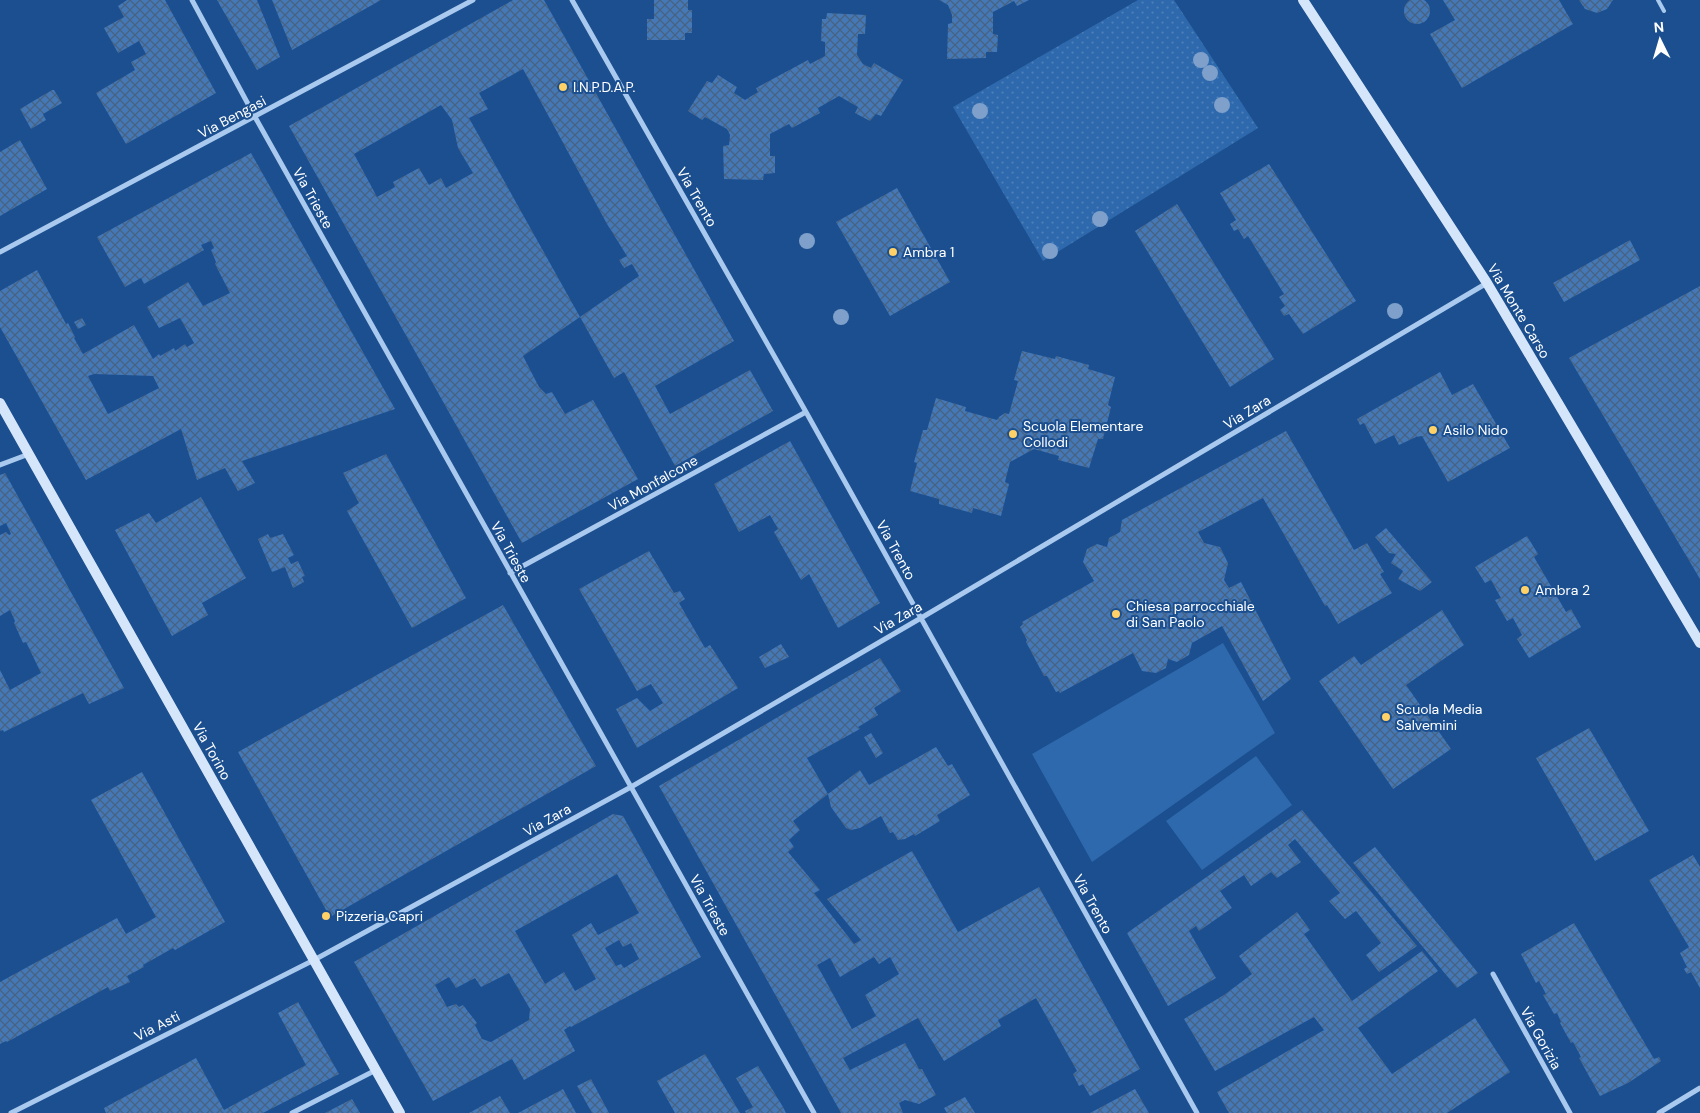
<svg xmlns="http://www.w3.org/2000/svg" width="1700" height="1113" viewBox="0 0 1700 1113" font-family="'DM Sans',sans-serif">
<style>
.grass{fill:url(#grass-dots)}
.green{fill:#2e69ad}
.building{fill:url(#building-cross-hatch);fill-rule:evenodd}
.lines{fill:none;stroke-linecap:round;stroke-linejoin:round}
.lane{stroke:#a9c9ee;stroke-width:4}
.street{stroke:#a9c9ee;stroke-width:5}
.secondary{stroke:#d6e6fa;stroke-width:10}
.tree{fill:#7ea0ca}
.poi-dot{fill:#ffd166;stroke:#1b4f8f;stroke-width:2}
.labels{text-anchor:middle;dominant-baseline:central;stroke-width:4;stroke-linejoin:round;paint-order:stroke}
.poi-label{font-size:14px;fill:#fff;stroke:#1b4f8f;text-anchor:start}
.street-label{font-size:14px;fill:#fff;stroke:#1b4f8f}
</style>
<defs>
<pattern id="grass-dots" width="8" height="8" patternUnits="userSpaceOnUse" patternTransform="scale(1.25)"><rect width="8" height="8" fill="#2e69ad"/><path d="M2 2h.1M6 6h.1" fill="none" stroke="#4d80b9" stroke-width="1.8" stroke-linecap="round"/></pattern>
<pattern id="building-cross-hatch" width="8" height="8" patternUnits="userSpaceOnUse" patternTransform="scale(1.25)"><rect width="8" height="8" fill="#4478b7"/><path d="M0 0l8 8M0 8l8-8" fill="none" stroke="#486282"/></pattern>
</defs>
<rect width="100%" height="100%" fill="#1b4f8f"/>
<!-- grass -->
<path class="grass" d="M1138,0h36l84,128 -215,133 -90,-154z"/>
<!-- green -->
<path class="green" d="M1223,643l52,90 -183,129 -60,-108z
M1256,756l36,49 -90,65 -36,-49z"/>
<!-- building -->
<path class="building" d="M1404 11a13 13 0 1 1 26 0a13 13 0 1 1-26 0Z
M127,0h38l51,93 -90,51 -30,-51 39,-23 -4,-8 15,-8 -7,-13 -21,12 -14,-25 20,-11 -6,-11z
M217,0h40l23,57 -23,13z
M272,0h109l-89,50z
M513,0h31l190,341 -79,45 15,28 80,-44 23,41 -98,55 -51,-94 -10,6 -34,-61 -57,39 16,31 7,7 6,-2 13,22 28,-14 45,79 -116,64 -233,-417zM523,69l84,155 20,32 -8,4 5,8 8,-4 7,12 -59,41 -111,-199 19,-9 -9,-16zM441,105l11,15 6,28 15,25 -27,15 -5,-10 -12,7 -10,-17 -26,14 2,5 -18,10 -23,-43z
M654,0h34v10h4v23h-7v7h-38v-21h7z
M939,0h90l-12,6 -3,-5 -21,11v22l5,1 -1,17h-11v6l-39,1 1,-35 4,-1v-8l-4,-10z
M1443,0h116l14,24 -111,64 -32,-54 25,-14z
M1579,0h34l-6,9 -10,4 -12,-4z
M827,13l39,2 -1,19h-7l-1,21 6,9 8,4 3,-5 29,17 -22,36 -5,-2 -6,7 -15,-8 3,-6 -19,-11 -21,12 2,5 -28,15 -3,-4 -19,10v22h5v17l-11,1 -1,6 -39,-1 -1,-33 6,-1 1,-10 -3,-6 -22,-12 -3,3 -14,-9 19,-30 5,2 6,-8 19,12 -3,6 11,7 13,-8 -2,-4 52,-28 2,4 15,-8v-14l-4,-1 1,-22h4z
M52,90h2l8,13 -19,11 3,6 -15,9 -11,-20z
M20,140l27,49 -47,27v-64z
M251,153l144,256 -153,52 13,22 -17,8 -13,-23 -28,12 -16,-51 -95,51 -86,-153v-36l37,-21 29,54 2,-1 7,14 -1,1 9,16 51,-29 19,34 6,-5 1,2 14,-8 1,3 10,-7 2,3 7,-4 -14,-25 -21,10 -12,-21 41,-25 15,24 27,-13 -15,-29 1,-2 -5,-12 3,-2 -3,-7 -10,4 3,5 -60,34 -3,-6 -16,9 -28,-50zM94,374l59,2 6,12 -51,26 -20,-38z
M1269,164l87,137 -53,33 -14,-20 -5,2 -4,-6 5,-4 -6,-9 5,-3 -36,-58 -4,3 -6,-10 -4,2 -4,-7 6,-4 -16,-27z
M897,188l53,94 -60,34 -54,-94z
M1177,204l97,155 -44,28 -95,-156z
M1630,240l10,20 -76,42 -11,-19z
M1700,286v293l-131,-221z
M82,318l4,7 -8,4 -4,-7z
M1022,351l33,8 1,-3 33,9 -1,4 27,8 -7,28 3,2 -8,32h-5l-9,29 -31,-8 1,-4 -25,-7 -24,13 -5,20 4,2 -8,32 -28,-8 -1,5 -33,-9v-5l-29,-8 7,-28 -3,-1 9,-32h4l9,-32 30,9 -1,4 32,9 2,-3 6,-4 4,1 9,-33 -4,-1z
M1440,372l12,23 21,-11 37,64 -62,34 -26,-46 -6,1 -17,8 -5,-10 -19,9 -11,-21 -4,2 -3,-6z
M1286,431l68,119 13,-7 17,29 -4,2 12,19 -54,31 -11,-19 -2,1 -62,-108 -65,34 6,11 16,4 8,16 -4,17 5,8 12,-6 50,97 -28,22 -41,-75 -30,17 -3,12 -12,7 -9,-3 -2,9 -10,5 -14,-2 -9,-18 -73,40 -1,-2 -3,1 -9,-16h-3l-18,-34 1,-2 -7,-13 3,-3 -1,-2 72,-41 -11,-19 4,-13 10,-5 10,3 2,-9 11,-6 2,-12z
M790,441l90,162 -42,25 -29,-54 -8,6 -27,-48 4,-3 -8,-14 -31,17 -25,-48z
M386,454l80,144 -54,30 -65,-117 12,-8 -16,-30z
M5,473l119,215 -35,16 -6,-11 -79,39 -1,-2 -3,1v-61l10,20 31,-17 -15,-31 -3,1 -9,-20 1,-2 -5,-11 -10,6v-81l6,-3 3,3 2,-1 -5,-11 -6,3v-51z
M201,497l45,81 -44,25 6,12 -36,21 -57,-106 34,-17 7,10z
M1386,528l46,54 -12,9 -22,-12 5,-8 -12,-8 5,-9 -7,-1 -14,-16z
M268,534l2,4 13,-4 11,21 -6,3 3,6 7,-3 7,15 -3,1 2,5 -11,6 -8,-21 -13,5 -14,-33z
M1527,536l11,18 -4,3 32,55 5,-3 10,18 -52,31 -12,-19 5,-4 -9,-17 -6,3 -12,-21 6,-2 -10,-18 -6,3 -10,-16z
M649,551l25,42 6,-2 5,8 -6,4 26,45 5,-3 28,43 -101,60 -21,-39 21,-11 13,13 13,-8 -12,-19 -14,7 -58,-102z
M503,605l93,161 -266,151 -92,-165z
M1442,610l22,35 -58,40 45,64 -58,40 -74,-108 35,-25 7,9z
M781,644l8,13 -24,11 -6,-11z
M880,658l21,33 -27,17 4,7 -20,12 2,2 -53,29 21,36 -35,27 7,9 -11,10 5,7 -6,5 32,38 -6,3 40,51 7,-4 -34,-41 85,-48 46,81 81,-45 101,182 -50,27 -7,-12 -4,2 -6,-12 4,-3 -41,-73 -38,22 3,6 -57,35 -26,-43 -75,40 7,12 55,-27 14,26h3l14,26 -17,9 -14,-4 -6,3 4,10h-62l-182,-327zM874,957l5,7 11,-7 9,17 -34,21 11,21 -24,13 -35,-64 13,-7 10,19z
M1589,728l60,103 -54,30 -59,-103z
M871,733l12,20 -7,5 -12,-21z
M936,747l12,19 4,-2 18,31 -33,20 3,6 -25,15 -1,-2 -9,5 -7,1 -5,-8 -3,1 -9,-17 -21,12 -9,2 -5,-2 -15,-21 -3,-13 32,-24 9,15z
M142,772l83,150 -50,28 -2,-2 -30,17 1,2 -17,9 3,6 -20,9 -2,-4 -101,55 -1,-1 -6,3v-62l117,-64 9,16 30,-17 -65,-117z
M1302,810l115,136 -38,26 -13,-17 15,-12 -25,-32 -11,8 -16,-18 11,-8 -45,-54 -7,6 13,17 -24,16 -6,-6 -20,14 -7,-11 -24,16 12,17 -33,23 -3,-5 -7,5 27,47 -48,28 -41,-73z
M613,814l10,2 78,141 -130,70 -1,-1 -6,4 11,21 -51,29 -12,-21 -79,42 -79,-139zM617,874l22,39 -41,22 -7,-12 -19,12 24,44 -21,12 -11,-19 -19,12 -30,-53zM619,940l4,7 8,-4 8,16 -15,9 -3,-4 -5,2 -11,-18zM509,973l21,36 -1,11 -38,22 -9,-3 -7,-14 2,-2 -14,-18 -4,2 -3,-3 -9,3 -12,-22 14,-8 7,11 19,-10 6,9z
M1375,847l103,126 -21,15 -104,-125z
M1693,855l7,12v121l-9,-16 -4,2 -3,-5 3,-2 -7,-14 9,-6 -40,-67z
M1297,912l13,18 -6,4 48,67 70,-50 16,20 -80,57 34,46 83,-56 35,54 -63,41h-218l-12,-21 107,-62 -10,-13 -99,54 -31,-52 40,-24 28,-21 -13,-18z
M1574,923l80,136 5,-2 2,4 -33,22 -28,13 -21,-38 2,-1 -8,-15 -2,1 -11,-20 1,-1 -4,-9 -3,1 -11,-19 3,-1 -7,-13 -3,2 -15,-29z
M298,1002l41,72 -76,39h-157l-2,-5 92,-50 28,52 82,-45 -28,-52z
M705,1054l18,30 17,29h-65l-18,-32z
M758,1066l25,41 3,6h-40l-1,-2 8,-4 -17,-29z
M591,1079l18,34h-17l-15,-27z
M563,1089l13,24h-58z
M1135,1089l14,24h-59z
M500,1096l10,17h-41z
M965,1097l10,16h-28l-3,-5z
M352,1099l8,14h-35z"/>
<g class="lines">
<!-- lane -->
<path class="lane" d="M1658,0l6,11"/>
<!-- street -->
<path class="street" d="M192,0l63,117 559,996
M572,0l234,412 391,701
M0,252l473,-252
M0,465l29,-11
M510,573l296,-161
M1493,974l77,139
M11,1113l303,-153 317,-173 290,-169 566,-335
M292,1113l84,-43
M1659,1113l41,-25"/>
<!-- secondary -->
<path class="secondary" d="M1303,0l184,283 213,360
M0,403l400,710"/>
</g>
<!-- trees -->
<g class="tree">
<circle cx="1201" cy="60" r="8"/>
<circle cx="1210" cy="73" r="8"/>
<circle cx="1222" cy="105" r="8"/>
<circle cx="980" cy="111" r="8"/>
<circle cx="1100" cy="219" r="8"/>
<circle cx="807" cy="241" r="8"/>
<circle cx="1050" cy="251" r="8"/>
<circle cx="1395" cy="311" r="8"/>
<circle cx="841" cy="317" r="8"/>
</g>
<!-- markers -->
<g class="poi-dot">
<circle cx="563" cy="87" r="5"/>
<circle cx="893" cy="252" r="5"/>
<circle cx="1433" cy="430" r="5"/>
<circle cx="1013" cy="434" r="5"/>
<circle cx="1525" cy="590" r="5"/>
<circle cx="1116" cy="614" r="5"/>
<circle cx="1386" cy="717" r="5"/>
<circle cx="326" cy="916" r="5"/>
</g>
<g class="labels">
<!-- poi labels -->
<g class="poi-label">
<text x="573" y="87">I.N.P.D.A.P.</text>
<text x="903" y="252">Ambra 1</text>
<text x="1023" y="426">Scuola Elementare<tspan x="1023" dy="16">Collodi</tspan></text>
<text x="1443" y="430">Asilo Nido</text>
<text x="1535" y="590">Ambra 2</text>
<text x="1126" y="606">Chiesa parrocchiale<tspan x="1126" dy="16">di San Paolo</tspan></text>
<text x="1396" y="709">Scuola Media<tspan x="1396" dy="16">Salvemini</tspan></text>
<text x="336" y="916">Pizzeria Capri</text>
</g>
<!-- street labels -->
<g class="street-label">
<text transform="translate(232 117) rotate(-28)">Via Bengasi</text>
<text transform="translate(697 197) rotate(60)">Via Trento</text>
<text transform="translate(313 198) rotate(61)">Via Trieste</text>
<text transform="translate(1519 311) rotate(59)">Via Monte Carso</text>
<text transform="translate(1247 412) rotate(-31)">Via Zara</text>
<text transform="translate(653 483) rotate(-29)">Via Monfalcone</text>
<text transform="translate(896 550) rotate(61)">Via Trento</text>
<text transform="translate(511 552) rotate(61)">Via Trieste</text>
<text transform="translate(898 618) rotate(-30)">Via Zara</text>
<text transform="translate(212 751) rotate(61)">Via Torino</text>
<text transform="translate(547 820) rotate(-29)">Via Zara</text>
<text transform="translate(1093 904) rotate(61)">Via Trento</text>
<text transform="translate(710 905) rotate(61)">Via Trieste</text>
<text transform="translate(157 1026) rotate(-27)">Via Asti</text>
<text transform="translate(1541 1038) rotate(61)">Via Gorizia</text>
</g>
</g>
<!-- north arrow -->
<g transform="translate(1660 40) rotate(355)" stroke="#1b4f8f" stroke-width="4" paint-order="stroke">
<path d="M0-4L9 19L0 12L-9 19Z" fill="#ffffff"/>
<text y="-8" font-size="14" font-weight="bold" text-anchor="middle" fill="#ffffff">N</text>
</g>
</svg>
